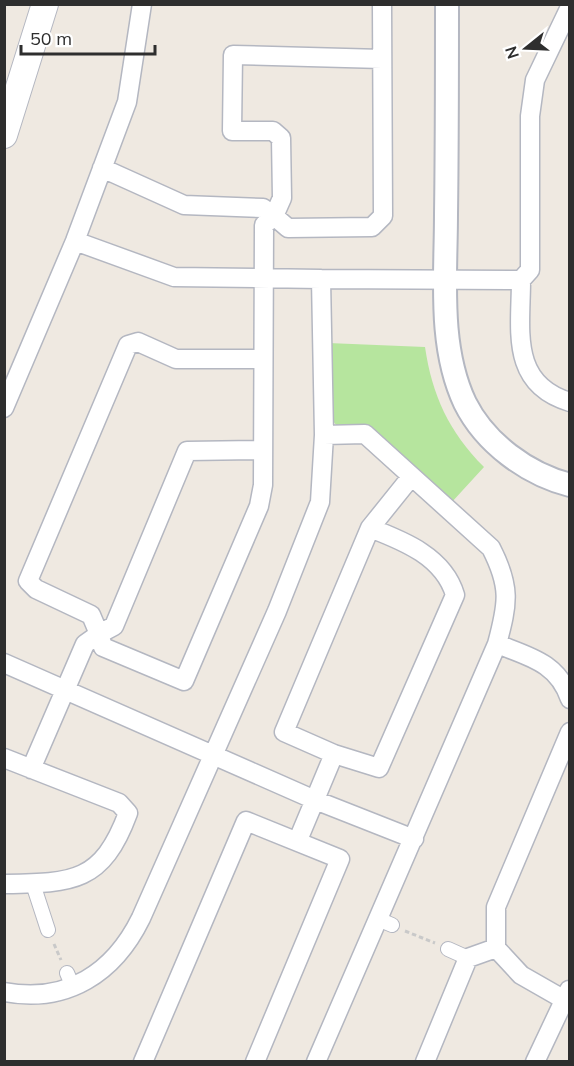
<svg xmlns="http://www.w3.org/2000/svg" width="574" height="1066" viewBox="0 0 574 1066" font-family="Mulish,sans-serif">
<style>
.park{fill:#b6e59e}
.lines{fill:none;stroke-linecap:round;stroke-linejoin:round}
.pedestrian-casing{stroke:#b4b7c1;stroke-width:16}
.minor-casing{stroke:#b4b7c1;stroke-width:21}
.tertiary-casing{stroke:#b4b7c1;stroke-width:26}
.secondary-casing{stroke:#b4b7c1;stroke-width:28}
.path{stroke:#c9c9c9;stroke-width:3;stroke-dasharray:4.5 3;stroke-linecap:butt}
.pedestrian{stroke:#fff;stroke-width:14}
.minor{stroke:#fff;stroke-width:18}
.tertiary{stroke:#fff;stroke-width:22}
.secondary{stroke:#fff;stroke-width:26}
</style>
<rect width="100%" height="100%" fill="#efe9e1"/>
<!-- park -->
<path class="park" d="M328,343l97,4c7,48 24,85 59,120l-33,36 -86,-76 -28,-1 -9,-11z"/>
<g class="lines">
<defs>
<path id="pedestrian" d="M33,884l15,46
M378,919l14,6
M448,949l20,9
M67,973l6,14"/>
<path id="minor" d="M102,168l82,37 79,3 11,8 8,-18 -1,-60 -8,-7h-41l1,-76 149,4
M75,241l99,36 147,2
M521,280c0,49 -12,104 49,122
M263,359h-87l-38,-17 -10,3 -100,236 8,8 55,26 8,19 15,-8 73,-175 76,-1
M4,408l71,-167 52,-139 15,-98
M370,528l-86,204 50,22 45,14 76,-173c-11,-38 -51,-54 -85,-67l41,-51
M497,644c33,13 61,19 73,55
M4,663l311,137 99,39
M4,758l115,45 9,10c-26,70 -55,70 -124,71
M31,769l54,-125 14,-10 4,13 81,34 75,-175 4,-21 1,-260 10,-9 14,12 84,-1 11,-11 -1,-212
M298,840l36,-86
M4,992c63,12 110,-19 137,-74l136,-307 43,-109 4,-67 -3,-156 200,1 9,-10v-154l5,-36 35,-73
M563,999l-42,-24 -25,-27v-41l74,-175
M143,1062l103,-241 94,38 -85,203
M316,1062l181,-418c11,-41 14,-57 -6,-96l-126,-114 -41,1
M425,1062l43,-104 28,-10
M535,1062l34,-72"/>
<path id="tertiary" d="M447,4c0,70 0,140 -1,210 0,62 -8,132 19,189 20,40 62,71 105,82"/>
<path id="secondary" d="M4,135l41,-131"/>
</defs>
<!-- pedestrian casing -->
<use href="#pedestrian" class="pedestrian-casing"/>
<!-- minor casing -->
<use href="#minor" class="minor-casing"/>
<!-- tertiary casing -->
<use href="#tertiary" class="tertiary-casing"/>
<!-- secondary casing -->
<use href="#secondary" class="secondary-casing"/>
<!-- path -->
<path class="path" d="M405,931l30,12
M54,944l7,16"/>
<!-- pedestrian -->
<use href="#pedestrian" class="pedestrian"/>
<!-- minor -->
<use href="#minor" class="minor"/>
<!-- tertiary -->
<use href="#tertiary" class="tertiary"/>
<!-- secondary -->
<use href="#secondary" class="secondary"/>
</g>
<!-- border -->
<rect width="574" height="1066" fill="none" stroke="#2e2e2e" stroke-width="12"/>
<!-- north arrow -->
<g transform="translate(526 48) rotate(252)" stroke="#ffffff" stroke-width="4.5" paint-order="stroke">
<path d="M0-4.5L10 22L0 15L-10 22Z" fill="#2e2e2e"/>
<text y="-9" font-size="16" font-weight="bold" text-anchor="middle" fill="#2e2e2e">N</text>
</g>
<!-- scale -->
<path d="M21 45v9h134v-9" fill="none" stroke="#2e2e2e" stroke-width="3"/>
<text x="30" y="45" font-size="18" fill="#2e2e2e" stroke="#ffffff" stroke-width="4.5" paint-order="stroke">50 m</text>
</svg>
